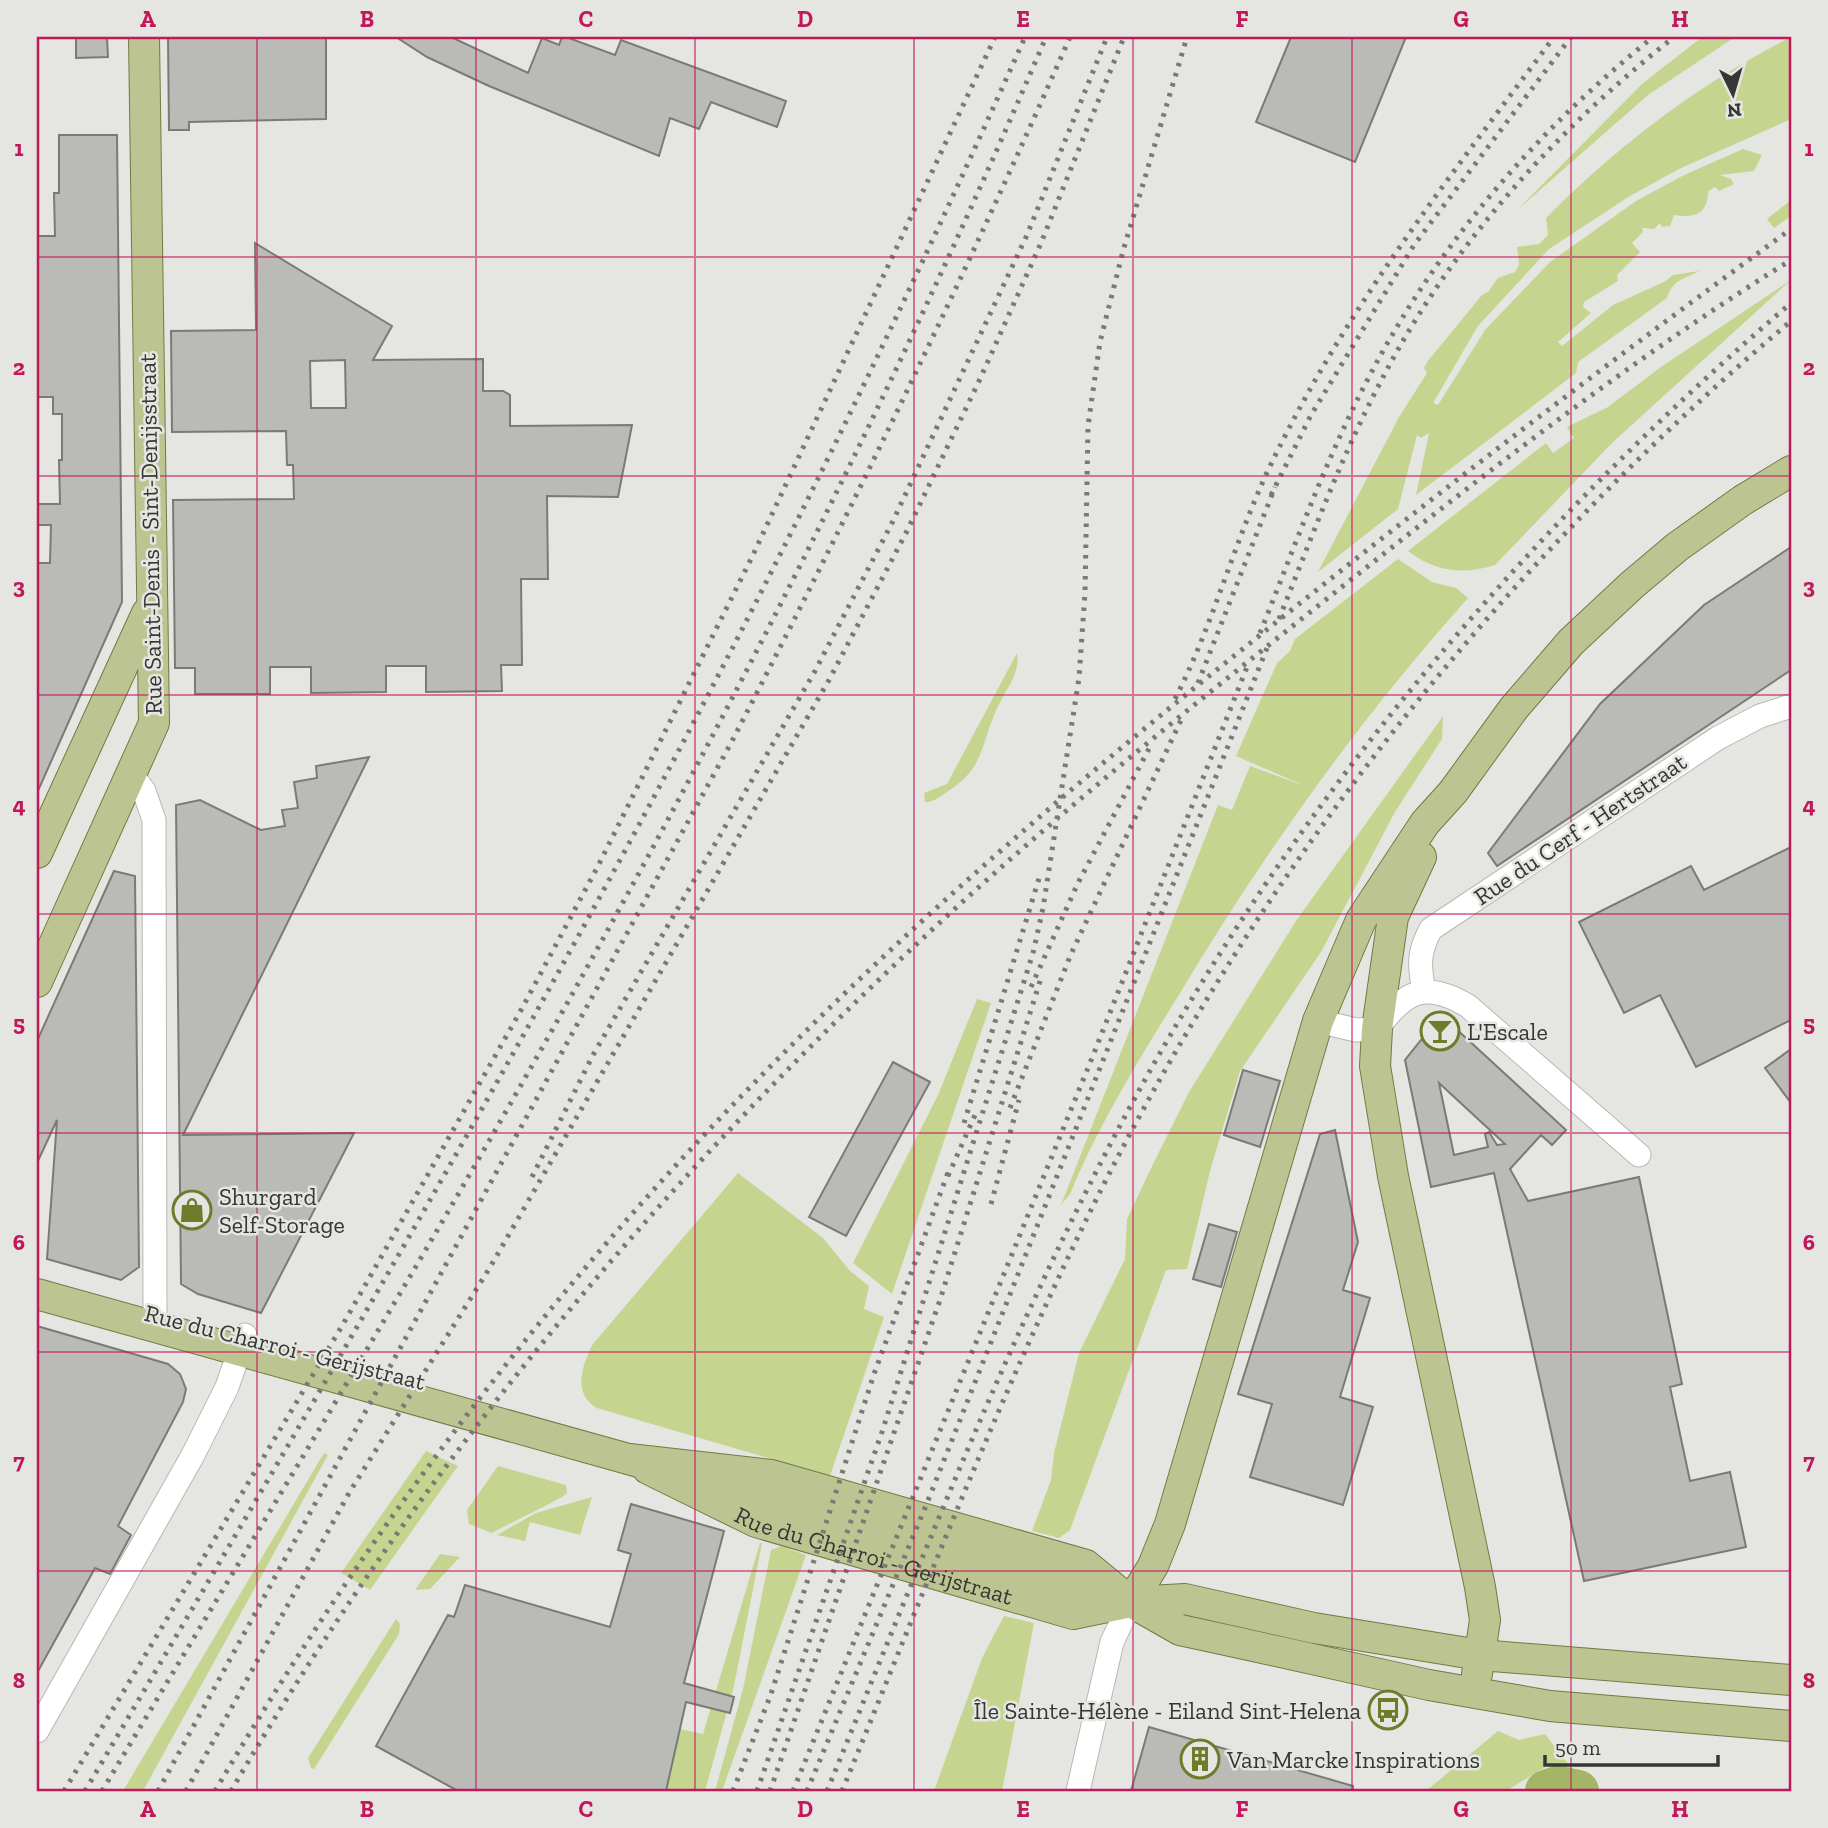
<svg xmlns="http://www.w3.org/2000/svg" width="1828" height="1828" viewBox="0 0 1828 1828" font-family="'Zilla Slab',serif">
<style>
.green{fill:#c5d590}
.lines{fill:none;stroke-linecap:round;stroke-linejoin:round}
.river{stroke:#a4b566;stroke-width:42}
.building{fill:#babbb6;stroke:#7a7b77;stroke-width:2;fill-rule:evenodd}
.minor-casing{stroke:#b7b8b3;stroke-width:25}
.major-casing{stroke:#707b42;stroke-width:32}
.minor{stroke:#fff;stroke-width:23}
.major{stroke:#bcc592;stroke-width:30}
.rail{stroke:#797a76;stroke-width:5;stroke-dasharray:3.5 7;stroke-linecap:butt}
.grid{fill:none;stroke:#c2185b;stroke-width:2;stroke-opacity:0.55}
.labels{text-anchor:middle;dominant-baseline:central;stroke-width:5;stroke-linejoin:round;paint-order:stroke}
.street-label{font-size:24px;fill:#363734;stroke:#e5e6e1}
.poi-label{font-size:24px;fill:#363734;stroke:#e5e6e1;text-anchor:start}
.neatline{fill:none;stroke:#c2185b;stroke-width:2.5}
.grid-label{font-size:23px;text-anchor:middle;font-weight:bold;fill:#c2185b}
</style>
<rect width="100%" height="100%" fill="#e5e6e1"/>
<!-- green -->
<path class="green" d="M1702,37h33l-87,58 -133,117 127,-128z
M1791,37v82l-112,50 -49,27 -81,53 -71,77 -45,77 5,2 47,-75 65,-68 86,-61 48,-26 59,-26 19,6 -8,16 -34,4 11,4 3,5 -15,7 -4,-4 -7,4c0,24 -14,27 -34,24l-4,11 -8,1 -2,-4 -6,6 -12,-1 1,4 -11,11 8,9 -23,23 1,6 -34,21 -1,5 8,6 -33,29 4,4 51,-41 53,-24 7,-6 26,-4c-16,9 -26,8 -32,27l-89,64 -2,11 -160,122 13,-62 -8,5 -4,-3 -19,74 -80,63 81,-155 28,-44 -3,-5 3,-6 55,-67 6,-3 10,-14 17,-6 4,-7 -2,-18 22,-3 9,-9 -2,-17 13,-13c70,-68 145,-124 232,-168z
M1791,200v16l-17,12 -7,-9z
M1791,280l-179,163 -117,122c-32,10 -60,7 -87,-14l138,-108 7,10 21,-15 -7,-11 4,-2 37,-18 53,-40z
M1398,559l34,23 24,6 12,10c-111,124 -206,258 -291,400 -39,63 -79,128 -107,196l-9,11 157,-400 14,5 18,-44 55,20 -69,-30 41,-93 13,-12 5,-12z
M1017,653c4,22 -14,40 -22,60 -16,38 -11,56 -51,81 -7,4 -12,9 -19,8l-1,-9 23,-9z
M1443,716l-1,23 -47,73 -74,140 -81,119 -30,100 -23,98 -21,1 -96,260 -11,8 -27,-7 19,-51 3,-27 25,-100 46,-94 2,-40 28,-59 34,-68 107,-171z
M977,999l14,4 -99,291 -39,-31 85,-168z
M738,1173l85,65 27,33 19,15 -5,23 20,8 -54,159 -233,-68c-25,-14 -15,-43 -4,-64z
M426,1451l32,15 -88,124 -29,-17z
M324,1453l4,2 -185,336h-20z
M498,1466l68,19 1,8c-4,6 -62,32 -75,40l-23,-9 -2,-14z
M592,1497l-12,38 -50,-13 -5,19 -28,-6 39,-22z
M760,1543h2l-28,143 -29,105h-39l14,-62 23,5z
M781,1546l25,9 -84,236h-7l28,-102 28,-139z
M440,1554l20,3 -30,32 -15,1z
M1004,1616l30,7 -32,168h-68l48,-133z
M396,1619l4,5 -1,10 -85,135 -3,-1 -3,-10z
M1498,1731l21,9 26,-6 27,35 -25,-3 -41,25h-80z"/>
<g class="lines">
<!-- river -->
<path class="river" d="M1546,1791l11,-4 21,4"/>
</g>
<!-- building -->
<path class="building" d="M76,37h31l1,20 -32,1z
M168,37h158v82l-137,3v8h-20z
M396,37h55l77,36 14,-35 17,7 3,-8h4l49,18 6,-15 165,61 -9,26 -66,-25 -12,27 -29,-11 -11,38 -170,-70 -62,-29z
M1291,37h115l-51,125 -99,-40z
M59,135h58l5,467 -85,191v-230h13l1,-38h-14v-21h23l-1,-44h3v-46h-9v-17h-16v-161h18l-1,-43h5z
M255,243l137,83 -19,34 110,-1v32h20l7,4v31l122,-1 -14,72 -71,-1 1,83h-27l1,86h-21l1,26 -76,1v-26h-40v26l-75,1v-26h-41v27h-75v-26h-20l-2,-168 121,-1 -1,-34h-6l-1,-34 -114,1 -1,-101 85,-1zM345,360l1,48h-35l-1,-47z
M1791,547v123l-294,196 -9,-13 112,-149 104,-99z
M369,757l-186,378 171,-2 -93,180 -63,-19 -17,-10 -5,-479 24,-5 61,30 24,-4 -3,-16 16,-2 -4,-26 23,-4 -1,-12z
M1791,847v173l-95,47 -36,-72 -36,18 -45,-91 112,-56 13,24z
M114,871l21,5 4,391 -18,13 -74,-21 10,-139 -20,43v-122z
M1441,1015l125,115 -14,15 -11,-10 -31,34 18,32 111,-24 43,207 -12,3 20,94 40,-9 16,75 -162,34 -90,-408 -63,14 -26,-127zM1439,1083l66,61 -8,1 -8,-13 -4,2 3,13 -34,8z
M1791,1049v54l-26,-35z
M893,1062l37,20 -84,154 -37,-19z
M1243,1070l37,11 -20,66 -36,-12z
M1335,1130l23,112 -15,48 27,8 -30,99 33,10 -30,98 -93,-28 22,-73 -34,-10 82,-260z
M1209,1224l28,8 -16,55 -28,-8z
M37,1326l131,38 12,10 6,15 -3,13 -65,124 13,9 -21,39 -15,-6 -58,105z
M631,1504l93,27 -40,152 50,14 -4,16 -44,-11 -20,89h-208l-82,-45 72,-131 6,2 11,-32 145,42 21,-73 -13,-4z
M1149,1727l204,59v5h-222z"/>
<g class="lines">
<defs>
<path id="minor" d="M131,773l13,18 10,29 1,494
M1424,991c-5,-25 -6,-39 7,-62l287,-191 42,-22 31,-10
M1318,1021l38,9 21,-1c28,-38 48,-49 91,-23l171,149
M37,1731l156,-276 34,-68 18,-52
M1078,1791l34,-149 19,-40"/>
<g id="major">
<path d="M37,853l110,-240"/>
<path d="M1421,857l-28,60 -16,112 -2,37 18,110 87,411 5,33 -8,54"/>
<path d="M37,982l117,-259 -10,-686"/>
<path d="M37,1294l609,170"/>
<path d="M629,1459l142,16 315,90 45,37 49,28 60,13 189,42 121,21 241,20"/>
<path id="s1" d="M648,1469l108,53 317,92 58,-12 54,-3 129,29 166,27 311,25"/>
<path d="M708,1483l413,117"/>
<path d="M1131,1602l22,-36 17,-42 148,-503 43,-101 64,-97 28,-31 61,-84 57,-66 61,-57 45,-38 66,-47 48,-29"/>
</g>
</defs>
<!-- minor casing -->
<use href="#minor" class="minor-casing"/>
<!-- major casing -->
<use href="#major" class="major-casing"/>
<!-- minor -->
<use href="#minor" class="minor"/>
<!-- major -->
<use href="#major" class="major"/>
<!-- rail -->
<path class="rail" d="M1271,495l40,-80 103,-170 157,-208
M1279,619c32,-80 62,-162 102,-238 70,-136 174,-250 293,-344
M1260,633c35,-87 66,-175 110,-258 69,-132 167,-245 283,-338
M1198,683l77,-196
M1175,699c41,-80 62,-169 103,-249 74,-150 177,-280 276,-413
M1031,987l47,-104 74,-140
M1010,1108l61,-154 111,-236
M964,1123l77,-251
M948,1176l27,-61
M532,1177l61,-122 222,-384 77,-148 135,-288 80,-198
M991,1204l28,-104
M64,1791l278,-465 178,-314 78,-146 154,-309 243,-520
M85,1791c213,-362 428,-724 623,-1096 113,-216 218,-436 317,-658
M102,1791c164,-275 333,-548 488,-829 167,-300 321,-609 456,-925
M158,1791l573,-1048c120,-232 234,-467 339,-706
M186,1791l163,-298 140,-224 340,-589 78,-149 73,-152 61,-136 83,-206
M215,1791c152,-259 333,-499 544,-713 158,-161 329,-306 505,-446 173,-139 349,-273 527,-403
M231,1791c188,-323 430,-611 704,-864 120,-111 247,-213 374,-314 156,-124 313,-248 482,-353
M733,1791l38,-97 103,-320 76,-207
M757,1791l125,-359 151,-479 10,-45 36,-230 6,-85 3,-167 12,-84 23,-91 64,-214
M770,1791l170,-491 101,-322
M793,1791l297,-728 159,-401
M807,1791l120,-288 340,-855
M827,1791c90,-219 176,-442 286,-652 168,-322 403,-601 678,-836
M842,1791c80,-194 156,-392 249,-581 167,-340 410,-645 700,-889"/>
</g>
<!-- grid -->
<path class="grid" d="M257,37v1754M476,37v1754M695,37v1754M914,37v1754M1133,37v1754M1352,37v1754M1571,37v1754M37,257h1754M37,476h1754M37,695h1754M37,914h1754M37,1133h1754M37,1352h1754M37,1571h1754"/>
<!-- icons -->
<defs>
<symbol id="bar-ring" viewBox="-11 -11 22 22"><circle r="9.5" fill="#e5e6e1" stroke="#6d7c2a" stroke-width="1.5"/><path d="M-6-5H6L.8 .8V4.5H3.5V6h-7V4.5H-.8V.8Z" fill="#6d7c2a"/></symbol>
<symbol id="shop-ring" viewBox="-11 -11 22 22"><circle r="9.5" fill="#e5e6e1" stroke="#6d7c2a" stroke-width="1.5"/><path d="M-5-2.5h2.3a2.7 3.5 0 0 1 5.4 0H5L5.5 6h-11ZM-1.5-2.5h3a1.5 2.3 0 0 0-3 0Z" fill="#6d7c2a"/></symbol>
<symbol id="bus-ring" viewBox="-11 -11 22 22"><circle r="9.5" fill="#e5e6e1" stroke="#6d7c2a" stroke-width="1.5"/><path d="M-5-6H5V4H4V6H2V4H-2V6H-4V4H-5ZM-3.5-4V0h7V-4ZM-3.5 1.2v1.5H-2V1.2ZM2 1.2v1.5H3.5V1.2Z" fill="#6d7c2a"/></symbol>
<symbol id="building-ring" viewBox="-11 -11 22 22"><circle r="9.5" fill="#e5e6e1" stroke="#6d7c2a" stroke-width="1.5"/><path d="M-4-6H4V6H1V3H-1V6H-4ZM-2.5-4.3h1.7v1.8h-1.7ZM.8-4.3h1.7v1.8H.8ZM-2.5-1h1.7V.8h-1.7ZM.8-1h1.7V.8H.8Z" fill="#6d7c2a"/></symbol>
</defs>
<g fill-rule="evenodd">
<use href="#bar-ring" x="1418" y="1009" width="44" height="44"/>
<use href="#shop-ring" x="170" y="1188" width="44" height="44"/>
<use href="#bus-ring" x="1366" y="1688" width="44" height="44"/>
<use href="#building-ring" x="1178" y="1737" width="44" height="44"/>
</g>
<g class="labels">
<!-- street labels -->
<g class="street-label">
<text transform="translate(150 534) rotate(-91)">Rue Saint-Denis - Sint-Denijsstraat</text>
<text transform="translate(1580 829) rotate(-34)">Rue du Cerf - Hertstraat</text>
<text transform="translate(285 1347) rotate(14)">Rue du Charroi - Gerijstraat</text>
<text stroke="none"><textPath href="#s1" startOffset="243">Rue du Charroi - Gerijstraat</textPath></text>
</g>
<!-- poi labels -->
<g class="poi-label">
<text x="1467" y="1031">L'Escale</text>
<text x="219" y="1196">Shurgard<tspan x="219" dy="28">Self-Storage</tspan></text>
<text x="1361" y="1710" text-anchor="end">Île Sainte-Hélène - Eiland Sint-Helena</text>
<text x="1227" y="1759">Van Marcke Inspirations</text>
</g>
</g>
<!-- border -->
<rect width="1828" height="1828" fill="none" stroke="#e5e6e1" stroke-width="77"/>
<!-- north arrow -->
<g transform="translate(1733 94) rotate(175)" stroke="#e5e6e1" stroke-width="5" paint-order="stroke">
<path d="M0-5L12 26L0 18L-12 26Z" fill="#363734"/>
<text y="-10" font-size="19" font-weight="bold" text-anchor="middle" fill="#363734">N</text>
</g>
<!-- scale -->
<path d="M1545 1755v10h173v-10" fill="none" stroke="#363734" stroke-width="3.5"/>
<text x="1555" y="1755" font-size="21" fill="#363734" stroke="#e5e6e1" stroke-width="5" paint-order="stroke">50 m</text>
<rect x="38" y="38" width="1752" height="1752" class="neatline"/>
<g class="grid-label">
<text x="148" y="27">A</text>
<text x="367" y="27">B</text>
<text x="586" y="27">C</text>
<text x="805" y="27">D</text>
<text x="1023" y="27">E</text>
<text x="1242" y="27">F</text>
<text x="1461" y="27">G</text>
<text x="1680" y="27">H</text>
<text x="19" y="156">1</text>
<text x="1809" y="156">1</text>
<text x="19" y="375">2</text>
<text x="1809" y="375">2</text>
<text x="19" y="594">3</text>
<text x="1809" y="594">3</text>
<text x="19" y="813">4</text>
<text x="1809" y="813">4</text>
<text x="19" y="1031">5</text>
<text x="1809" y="1031">5</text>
<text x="19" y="1250">6</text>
<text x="1809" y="1250">6</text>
<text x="19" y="1469">7</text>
<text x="1809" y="1469">7</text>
<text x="19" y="1688">8</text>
<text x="1809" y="1688">8</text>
<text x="148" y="1817">A</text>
<text x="367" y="1817">B</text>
<text x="586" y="1817">C</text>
<text x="805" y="1817">D</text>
<text x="1023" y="1817">E</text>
<text x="1242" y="1817">F</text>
<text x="1461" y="1817">G</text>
<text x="1680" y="1817">H</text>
</g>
</svg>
